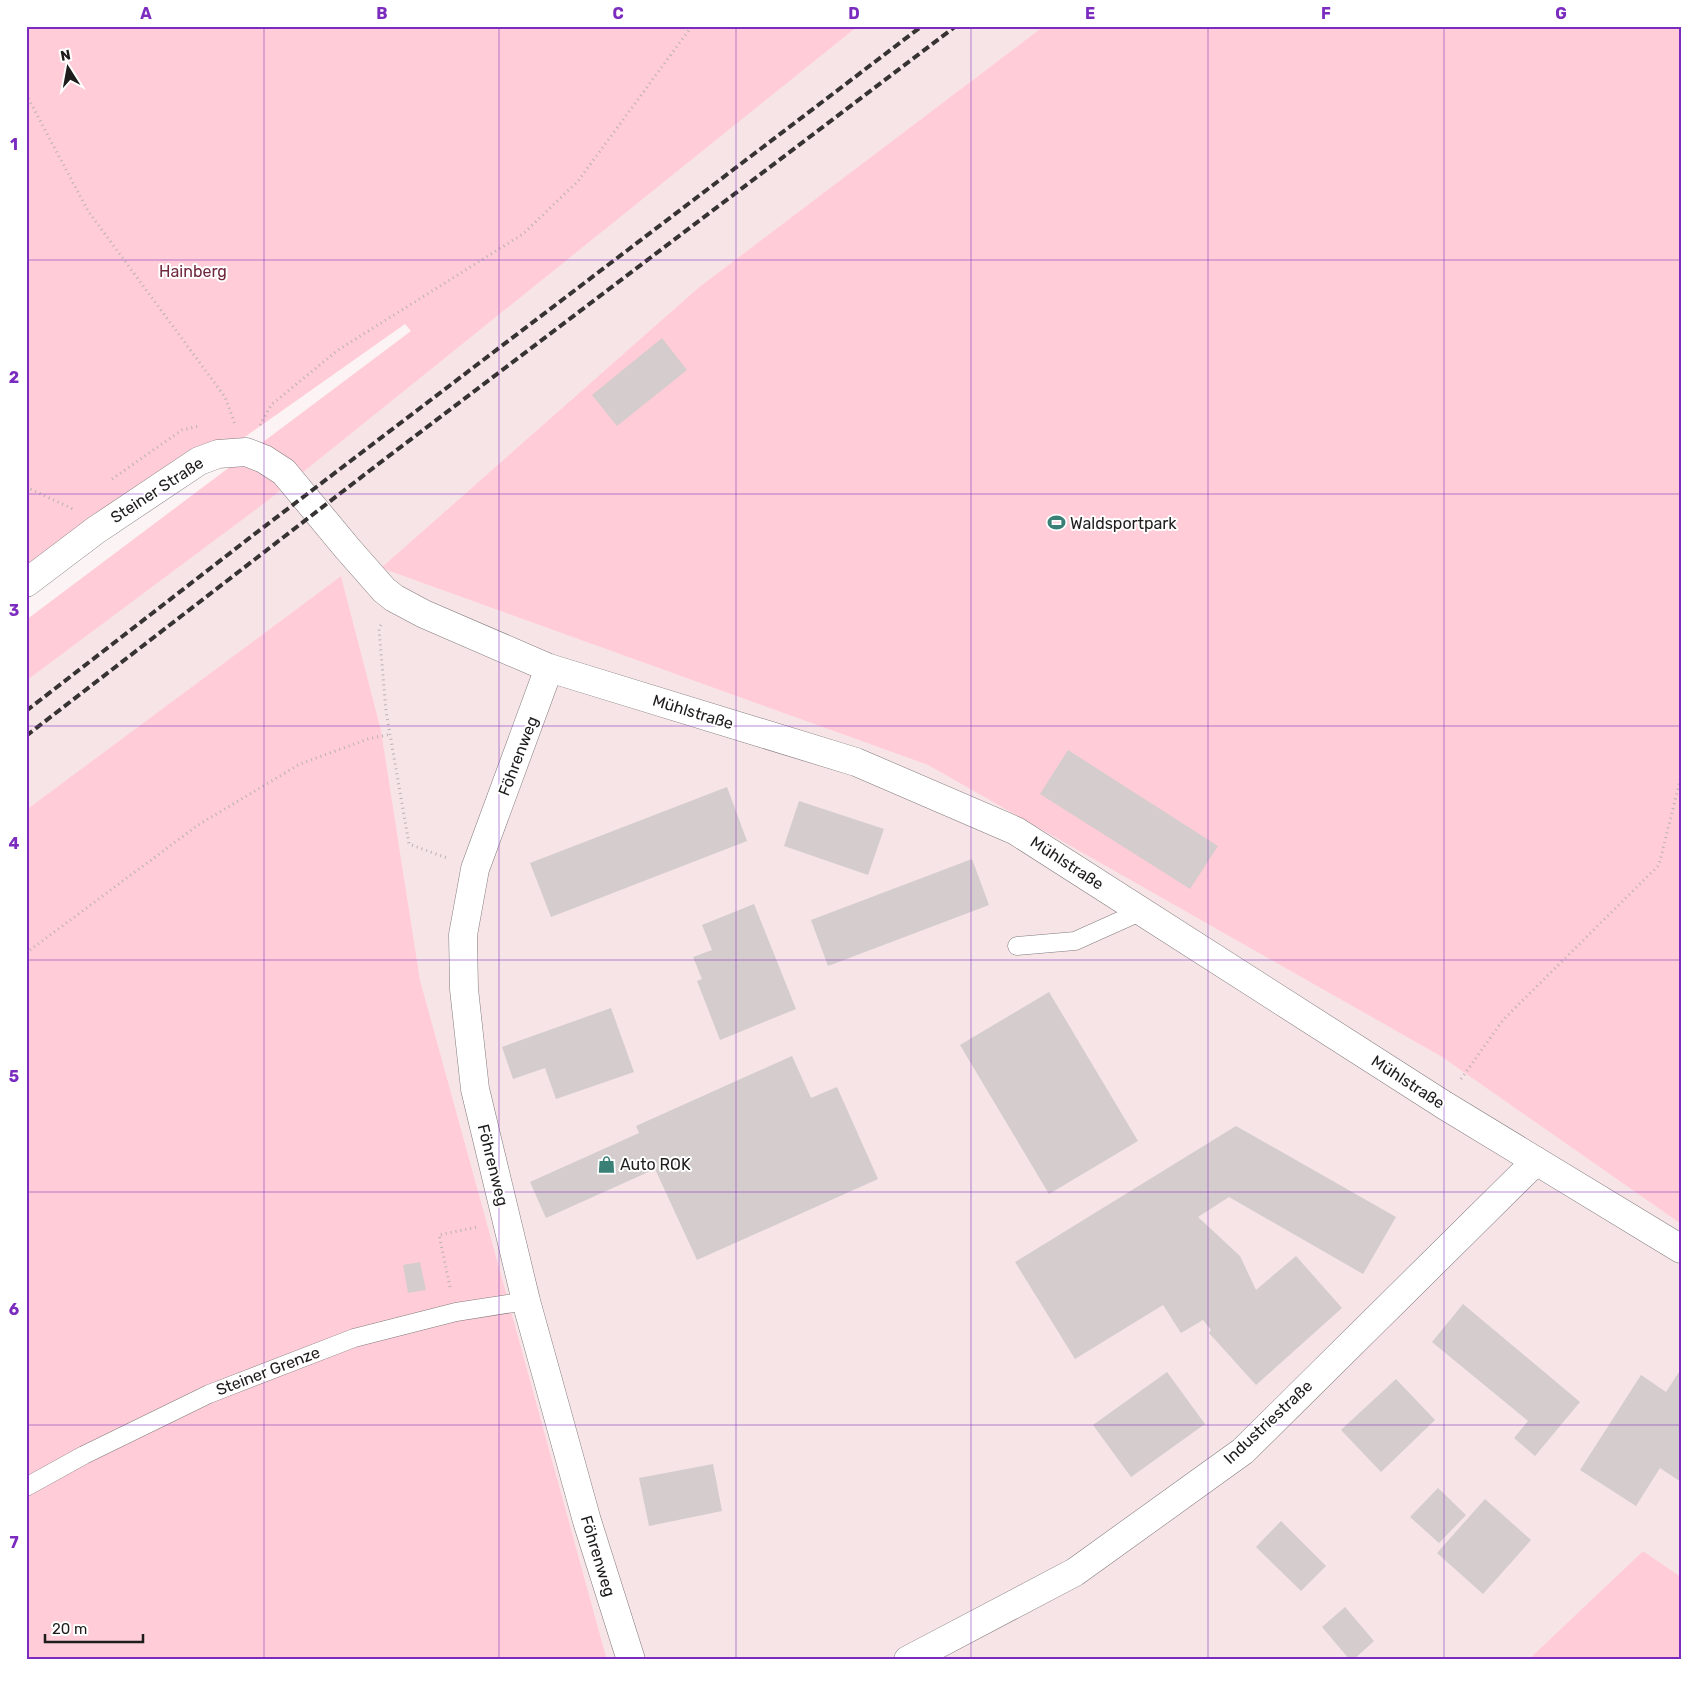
<svg xmlns="http://www.w3.org/2000/svg" width="1707" height="1686" viewBox="0 0 1707 1686" font-family="Rubik,sans-serif">
<style>
.built{fill:#f6e4e7}
.green{fill:#ffccd7}
.building{fill:#d4cccd}
.lines{fill:none;stroke-linecap:round;stroke-linejoin:round}
.lane-casing{stroke:#827a7c;stroke-width:19}
.street-casing{stroke:#827a7c;stroke-width:29}
.secondary-casing{stroke:#827a7c;stroke-width:29}
.path{stroke:#b9b1b3;stroke-width:3;stroke-dasharray:1 4;stroke-linecap:butt}
.lane{stroke:#fff;stroke-width:18}
.street{stroke:#fff;stroke-width:28}
.secondary{stroke:#fff;stroke-width:28}
.rail{stroke:#373333;stroke-width:4;stroke-dasharray:8 4;stroke-linecap:butt}
.grid{fill:none;stroke:#7b2cbf;stroke-width:1;stroke-opacity:0.55}
.labels{text-anchor:middle;dominant-baseline:central;stroke-width:4;stroke-linejoin:round;paint-order:stroke}
.park-label{font-size:16px;fill:#70283e;stroke:#fff}
.street-label{font-size:16px;fill:#1f1c1c;stroke:#fff}
.poi-label{font-size:16px;fill:#1f1c1c;stroke:#fff;text-anchor:start}
.neatline{fill:none;stroke:#7b2cbf;stroke-width:2}
.grid-label{font-size:16px;text-anchor:middle;font-weight:bold;fill:#7b2cbf}
</style>
<rect width="100%" height="100%" fill="#fcf3f5"/>
<!-- built -->
<path class="built" d="M858,26h186l-346,262 -317,280 547,197 514,292 239,167v353l-38,-26 -115,109h-921l-187,-680 -39,-250 -40,-154 -315,234v-129l240,-179z"/>
<!-- green -->
<path class="green" d="M26,26h832l-592,476 -240,179v-61l385,-289 -6,-7 -329,232 -50,39z
M1044,26h637v1198l-239,-167 -514,-292 -547,-197 317,-280z
M341,576l40,154 39,250 187,680h-581v-850z
M1643,1551l38,26v83h-153z"/>
<!-- building -->
<path class="building" d="M662,338l25,32 -70,56 -25,-31z
M1068,750l150,96 -28,43 -150,-95z
M727,787l20,54 -196,76 -21,-54z
M799,801l85,28 -16,46 -84,-29z
M972,859l17,46 -161,61 -17,-46z
M754,904l42,105 -76,31 -23,-59 5,-2 -9,-22 19,-7 -10,-25z
M1049,992l89,149 -89,53 -89,-149z
M611,1008l23,64 -78,27 -11,-31 -32,11 -11,-32z
M792,1056l19,42 26,-11 41,92 -181,81 -42,-91 -109,49 -16,-36 109,-49 -3,-7z
M1236,1126l160,91 -33,57 -134,-77 -31,20 42,39 16,34 40,-34 46,52 -86,77 -47,-52 2,-3 -8,-10 -22,13 -18,-28 -88,54 -60,-97z
M420,1262l6,28 -18,3 -5,-28z
M1463,1304l117,98 -45,54 -21,-18 14,-17 -96,-79z
M1681,1369v113l-21,-14 -24,38 -56,-36 61,-95 25,17z
M1167,1372l38,52 -74,53 -38,-52z
M1396,1379l39,41 -54,52 -40,-42z
M713,1464l9,47 -73,15 -10,-48z
M1438,1488l28,27 -27,28 -29,-26z
M1485,1499l46,41 -48,54 -46,-41z
M1281,1521l45,45 -25,25 -45,-44z
M1345,1607l29,34 -21,19h-3l-28,-33z"/>
<g class="lines">
<defs>
<path id="lane" d="M1017,946l58,-5 67,-30
M26,1487l58,-32 125,-61 145,-56 102,-26 70,-11"/>
<path id="street" d="M549,668l-74,201 -12,66 1,54 11,100 51,212 61,220 44,139
M908,1660l167,-88 168,-121 293,-290"/>
<path id="secondary" d="M26,583l70,-53 103,-69 19,-7 28,-2 18,7 20,13 63,76 37,42 10,8 30,16 125,54 307,94 160,69 428,274 237,144"/>
</defs>
<!-- lane casing -->
<use href="#lane" class="lane-casing"/>
<!-- street casing -->
<use href="#street" class="street-casing"/>
<!-- secondary casing -->
<use href="#secondary" class="secondary-casing"/>
<!-- path -->
<path class="path" d="M26,94l62,117 137,186 10,27
M260,425l11,-20 67,-55 185,-116 55,-53 114,-155
M112,479l70,-49 17,-4
M26,487l47,22
M381,625l-2,4 7,82 23,133 38,14
M26,953l172,-128 102,-61 68,-25 23,-5
M1461,1079l42,-59 156,-155 22,-89
M450,1287l-11,-52 38,-8"/>
<!-- lane -->
<use href="#lane" class="lane"/>
<!-- street -->
<use href="#street" class="street"/>
<!-- secondary -->
<use href="#secondary" class="secondary"/>
<!-- rail -->
<path class="rail" d="M26,711l226,-175 670,-510
M26,736l351,-271 579,-439"/>
</g>
<!-- grid -->
<path class="grid" d="M264,26v1634M499,26v1634M736,26v1634M971,26v1634M1208,26v1634M1444,26v1634M26,260h1655M26,494h1655M26,726h1655M26,960h1655M26,1192h1655M26,1425h1655"/>
<!-- icons -->
<defs>
<symbol id="stadium-bare" viewBox="-9 -9 18 18"><path d="M0-5a6.5 5 0 1 0 0 10a6.5 5 0 1 0 0-10ZM-3.5-1.8h7v3.6h-7Z" fill="#3a8077" stroke="#fff" stroke-width="2.5" paint-order="stroke"/></symbol>
<symbol id="shop-bare" viewBox="-9 -9 18 18"><path d="M-5-2.5h2.3a2.7 3.5 0 0 1 5.4 0H5L5.5 6h-11ZM-1.5-2.5h3a1.5 2.3 0 0 0-3 0Z" fill="#3a8077" stroke="#fff" stroke-width="2.5" paint-order="stroke"/></symbol>
</defs>
<g fill-rule="evenodd">
<use href="#stadium-bare" x="1044" y="510" width="25" height="25"/>
<use href="#shop-bare" x="594" y="1152" width="25" height="25"/>
</g>
<g class="labels">
<!-- park labels -->
<g class="park-label">
<text x="193" y="271">Hainberg</text>
</g>
<!-- street labels -->
<g class="street-label">
<text transform="translate(157 490) rotate(-33)">Steiner Straße</text>
<text transform="translate(693 712) rotate(17)">Mühlstraße</text>
<text transform="translate(518 756) rotate(-69)">Föhrenweg</text>
<text transform="translate(1067 863) rotate(33)">Mühlstraße</text>
<text transform="translate(1408 1082) rotate(33)">Mühlstraße</text>
<text transform="translate(493 1165) rotate(76)">Föhrenweg</text>
<text transform="translate(268 1371) rotate(-21)">Steiner Grenze</text>
<text transform="translate(1268 1422) rotate(-43)">Industriestraße</text>
<text transform="translate(598 1556) rotate(73)">Föhrenweg</text>
</g>
<!-- poi labels -->
<g class="poi-label">
<text x="1070" y="523">Waldsportpark</text>
<text x="620" y="1164">Auto ROK</text>
</g>
</g>
<!-- border -->
<rect width="1707" height="1686" fill="none" stroke="#ffffff" stroke-width="55"/>
<!-- north arrow -->
<g transform="translate(68 68) rotate(349)" stroke="#ffffff" stroke-width="4" paint-order="stroke">
<path d="M0-4L9 19L0 12L-9 19Z" fill="#1f1c1c"/>
<text y="-8" font-size="14" font-weight="bold" text-anchor="middle" fill="#1f1c1c">N</text>
</g>
<!-- scale -->
<path d="M45 1634v8h98v-8" fill="none" stroke="#1f1c1c" stroke-width="2.5"/>
<text x="52" y="1634" font-size="15" fill="#1f1c1c" stroke="#ffffff" stroke-width="4" paint-order="stroke">20 m</text>
<rect x="28" y="28" width="1652" height="1630" class="neatline"/>
<g class="grid-label">
<text x="146" y="19">A</text>
<text x="382" y="19">B</text>
<text x="618" y="19">C</text>
<text x="854" y="19">D</text>
<text x="1090" y="19">E</text>
<text x="1326" y="19">F</text>
<text x="1561" y="19">G</text>
<text x="14" y="150">1</text>
<text x="14" y="383">2</text>
<text x="14" y="616">3</text>
<text x="14" y="849">4</text>
<text x="14" y="1082">5</text>
<text x="14" y="1315">6</text>
<text x="14" y="1548">7</text>
</g>
</svg>
